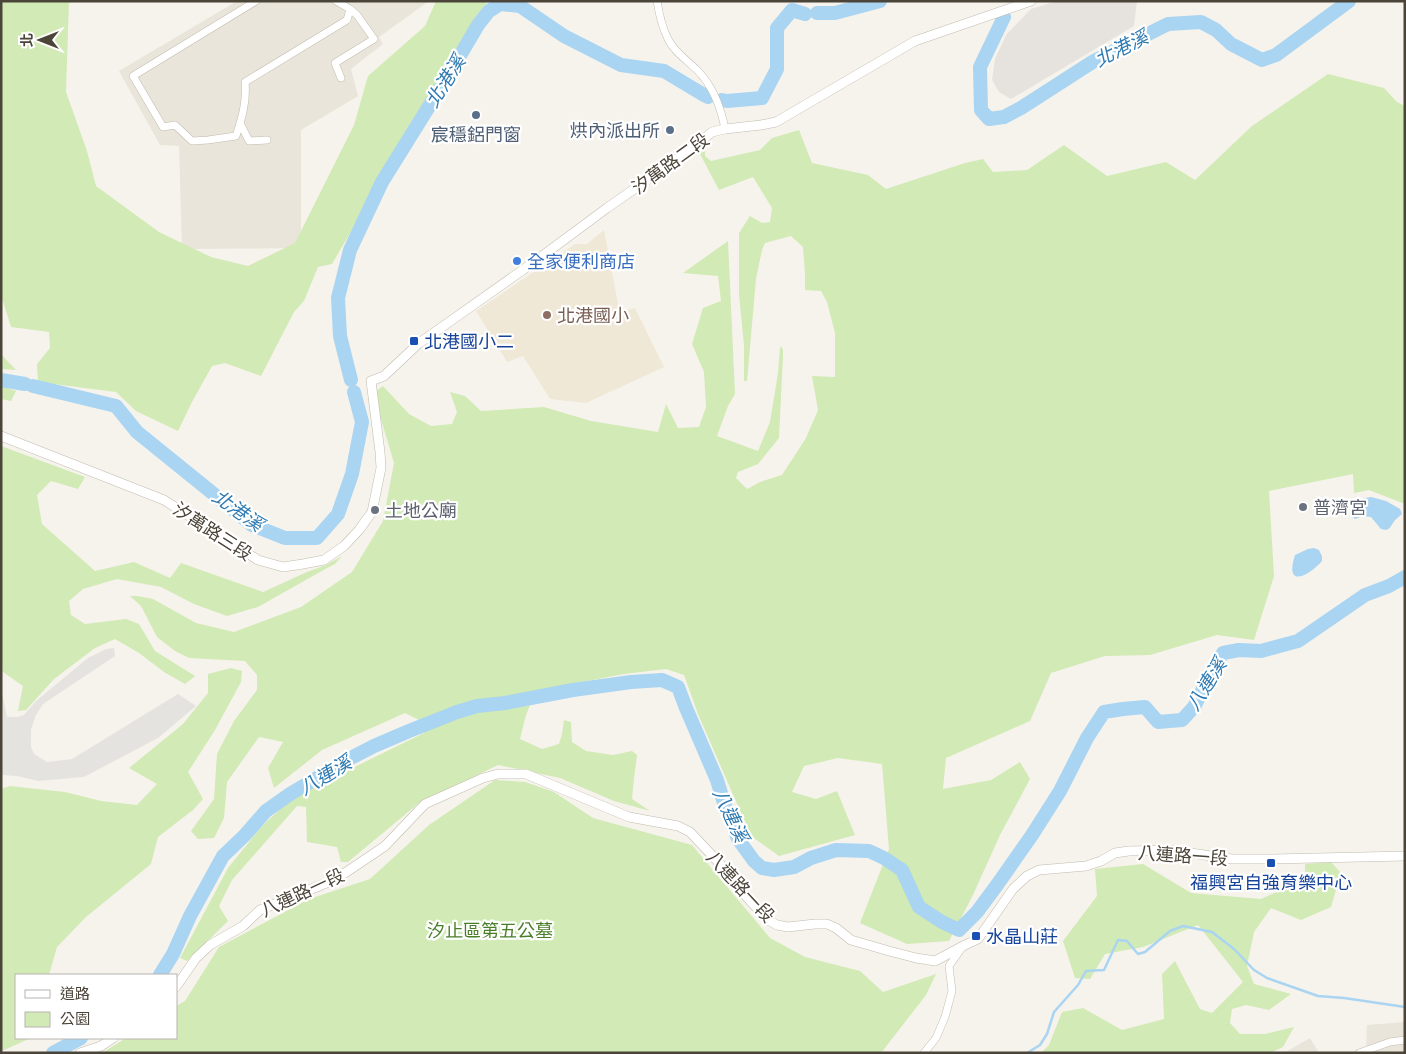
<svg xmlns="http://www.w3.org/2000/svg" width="1406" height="1054" viewBox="0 0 1406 1054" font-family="Manrope,'Noto Sans TC',sans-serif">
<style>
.residential{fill:#eae5da}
.industrial{fill:#e6e2dd}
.education{fill:#efe8d6}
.green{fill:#d2eab5}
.parking{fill:#e5e3e0}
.water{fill:#a9d4f2}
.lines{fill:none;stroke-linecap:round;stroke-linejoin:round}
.stream{stroke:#a9d4f2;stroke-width:2.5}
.river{stroke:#a9d4f2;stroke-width:14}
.minor-casing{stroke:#c2bbae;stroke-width:8}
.tertiary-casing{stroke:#c2bbae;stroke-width:10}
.minor{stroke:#fff;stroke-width:7}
.tertiary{stroke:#fff;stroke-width:9}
.service-dot{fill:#5c6f8a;stroke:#fff;stroke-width:2}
.shop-dot{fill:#3f7fe0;stroke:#fff;stroke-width:2}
.education-dot{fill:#8d6e63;stroke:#fff;stroke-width:2}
.transit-dot{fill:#1a4fb4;stroke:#fff;stroke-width:2}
.worship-dot{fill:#6b7280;stroke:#fff;stroke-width:2}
.labels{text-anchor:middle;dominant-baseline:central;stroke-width:4.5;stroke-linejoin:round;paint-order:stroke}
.service-label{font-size:18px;fill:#4e5e75;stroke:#fff;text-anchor:end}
.street-label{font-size:18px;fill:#4b4439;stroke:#fff}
.shop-label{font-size:18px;fill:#366cbe;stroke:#fff;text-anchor:start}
.education-label{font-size:18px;fill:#785e54;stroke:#fff;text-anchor:start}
.transit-label{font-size:18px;fill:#164399;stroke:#fff;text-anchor:start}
.worship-label{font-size:18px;fill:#5b616d;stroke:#fff;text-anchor:start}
.park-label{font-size:18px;fill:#4a7f2a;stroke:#fff}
.water-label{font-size:19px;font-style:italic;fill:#2e7ab2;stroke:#fff}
</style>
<rect width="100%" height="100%" fill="#f6f3ec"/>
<!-- residential -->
<path class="residential" d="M237,1h192l-50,36 4,7 -32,25 7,27 -57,34v118l-119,1 -3,-103 -19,-1 -41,-74z
M1405,1022v31h-39l1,-28z
M1310,1038l9,15h-35z"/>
<!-- industrial -->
<path class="industrial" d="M1057,1h80l-3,25 -123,73 -12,-7 -7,-12 3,-21 11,-24 25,-26z"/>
<!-- education -->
<path class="education" d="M604,230l15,79 -5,4 4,4 9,-7 8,-2 29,59 -78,36 -36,-4 -27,-43 -16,6 -31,-51 99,-67h12z"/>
<!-- green -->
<path class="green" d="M1,1h68l-3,91 21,59 9,35 63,46 52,25 37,9 47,-23 59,-118 14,-49 57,-50 11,-25h52l-10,13 -146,250 -14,3 -14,34 -10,11 -33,64 -36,-13 -13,3 -20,36 -14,29 -42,-20 -20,-19 -78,-10 -1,-18 13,-16 -1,-16 -38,-5 -10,-32z
M1328,74l56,14 13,14 8,4v398l-36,-14 -15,3 -1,-19 -84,17 5,85 -20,64 -37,-5 -67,20 -45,1 -54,17 -21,48 -84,37 -3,31 48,-9 29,-18 10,17 -30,56 -28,62 -23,44 -42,3 -47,-21 29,-74 -7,-85 -44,-6 -34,8 -12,26 24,7 21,-8 18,44 -76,21 -28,-20 -53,-122 -14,-39 -18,-6 -42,5 -88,17 -10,24 -6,24 22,10 17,-5 3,-10 2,-14 7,2 1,20 14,9 27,4 19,-4 5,4 -3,23 -2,21 18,12 -36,-10 -54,-23 -62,-13 -79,38 -71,59h-7l-4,-15 -30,-5 -1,-35 -9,-1 -65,74 -13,26 9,15 -41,40 -7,-3 48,-90 33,-41 32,-30 131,-64 -3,-12 -16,-8 -83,37 -48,38 -6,-20 15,-26 -24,-5 -32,45 -3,36 -10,20 -16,1 -7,-8 23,-32 3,-45 17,-33 23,-31v-15l-12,-14 -56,-3 -14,-7 -18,-14 -16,-31 -11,-10h7l16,3 43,24 38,9 67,-25 51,-35 31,-51 11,-58 -17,-57 -1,-15 7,-5 26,28 22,12 21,-2 5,-12 -7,-20 15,4 16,15 63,-4 47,14 67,11 8,-28 12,24 21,-1 7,-20 -2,-35 -12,-28 11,-36 18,-7 -3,-25 -35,-3 45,-32 7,153 -7,12 -11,30 41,15 12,-29 8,-49 2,-25 1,-2 2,4v6l-4,82 -21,26 -20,8 -2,6 11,11 13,-7 22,-7 24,-37 12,-28 -6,-34 23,1v-44l-8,-31 -6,-11 -16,-1v-16l-2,-27 -12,-11 -26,7 -3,7 -6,29 -9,102h-3v-35l-5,-52v-61l11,-17 12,7 8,-1 2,-14 -19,-31 -34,13 -20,-38 6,-3v7l6,5 49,-11 12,-12 27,-8 13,33 56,12 18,14 79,-26 18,-4 10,13 34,-2 37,-25 43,31 59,-14 29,18 57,-54z
M1,354l15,16 -15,-1z
M1,386l15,5 -5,10 -10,-2z
M1,446l84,31 -7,12 -27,-8 -14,14 5,29 53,47 39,-9 36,16 11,-15 82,29 44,-20 19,-7 16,-9 -7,8 -8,4 -69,39 -31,9 -33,-12 -33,-17 -44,-8 -34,10 -14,12 2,14 14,9 41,-5 13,5 16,27 40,25 -10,8 -21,-12 -25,-19 -24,-14 -20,9 -41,31 -28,31 -8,1 5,-25 -20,-14 -2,-5z
M231,668l11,3 -1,11 -26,48 -27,42 15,27 -10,11 -35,27 -7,27 -65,53 -29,30 -8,28h-33v63h15l-27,12h-3v-261l9,-3 55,6 36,9 36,4 20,-21 -28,-16 54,-44 25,-31v-19z
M495,780l30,2 29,10 39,26 99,27 78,93 35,19 55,14 23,21 53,-18 -10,21 -45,58h-779l24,-15h50v-32l9,-5 34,-54 90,-48 61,-20 59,-54z
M1331,862l10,11 -10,34 -30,13 -30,-12 -17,24 -7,34 7,18 37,10 -22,16 -23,-5 -14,4 -2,14 10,11h25l29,-7 -11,20 -13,6h-229l8,-8 13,-33 21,-4 39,22 42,-11 -2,-45 13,-13 25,48 12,4 31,-31 -45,-57 -55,22 -38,7 -15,25 -15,-1 -12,-37 34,-45 -2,-27 48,-5 48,29 70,6 44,-20v-15z"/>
<!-- parking -->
<path class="parking" d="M114,648l1,8 -72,48 -7,11 -5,15v17l3,7 13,8 25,-3 106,-65 18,12 -38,32 -74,39 -46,4 -21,-5 -14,-1 -2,1v-87l6,28h10l7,-2 12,-14 52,-43 18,-9z"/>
<!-- water -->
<path class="water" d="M1371,497l15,4 14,8 2,5c-3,3 -7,5 -9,9 -4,6 -4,8 -12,6l-10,-12 -8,-1 -8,3 -4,-3c1,-10 9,-18 20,-19z
M1314,548l5,2 3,6v5c-13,15 -38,28 -27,-6l13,-6z"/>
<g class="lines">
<!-- stream -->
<path class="stream" d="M496,1l4,3
M1027,1053l13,-8 7,-11 7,-22 24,-27 8,-14 18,-1 14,-30 9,1 11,13 7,-2 25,-21 13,-5 29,6 22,17 20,21 13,8 51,18 26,2 61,9"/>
<!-- river -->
<path class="river" d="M817,13h18l45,-12
M1004,17l-24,50 1,43 8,9 15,-2 17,-9 73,-47 74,-37 33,-2 15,8 15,14 31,16 14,-5 73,-54
M722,100l5,1 35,-3 15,-29v-41l15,-18 13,4
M1,380l24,4
M351,380l-11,-44 -2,-38 12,-48 32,-68 66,-106 30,-51 11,-14 11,-7 20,2 44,30 57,29 43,6 40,24 4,2
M33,386l83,20 21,26 115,93 33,13h32l21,-24 14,-40 10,-52 -8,-30
M160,975l13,-21 17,-38 33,-60 21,-20 22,-25 24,-17 57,-34 27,-14 35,-15 48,-19 20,-6 28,-3 68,-13 58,-8 31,-2 16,7 8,21 31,72 7,23 14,36 16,22 8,7 12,2 20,-3 17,-9 25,-8 33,1 15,7 18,12 17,37 23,15 17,8 18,-18 20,-27 35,-50 28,-44 27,-53 17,-26 19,-3 22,-2 13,15 24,-2 12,-13 15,-30 14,-24 16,-3 22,1 37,-10 67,-46 24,-9 16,-9
M53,1053l28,-15"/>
<defs>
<path id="minor" d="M256,1l-123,75 30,51 12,-2 17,16 16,-1 28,-4c6,-18 11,-35 9,-54l102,-62 3,-11 -14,-8
M657,1c2,13 5,26 11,38 6,13 19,21 29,31 16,16 24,38 28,59
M341,78l-6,-15 39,-24 -17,-24 -7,-6
M240,123l9,18 18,-1
M924,1053l12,-15 9,-21 7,-26 -3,-25 15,-21
M1359,1053l31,-11 15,-2"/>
<path id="tertiary" d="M1,436l163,64 94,60 25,7 20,-3 21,-4 20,-14 15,-16 13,-18 9,-44 -1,-16 -9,-71 13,-5 34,-32 116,-82 73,-54 83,-58 22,-18 13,-3 36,-4 15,-3 139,-81 116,-40
M176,987l20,-29 14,-13 33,-19 17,-16 76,-31 49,-33 40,-42 58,-26 15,-4h28l103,43 49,9 12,6 31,33 20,26 27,29 9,5 11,2 27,-3h12l9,4 15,12 38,11 27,7 19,3 30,-16 13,-6 35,-50 14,-13 12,-6 47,-4 15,-5 14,-8 14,-2 41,-1 62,9h41l132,-3
M80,1053l21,-7 12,-8"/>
</defs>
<!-- minor casing -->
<use href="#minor" class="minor-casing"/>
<!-- tertiary casing -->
<use href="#tertiary" class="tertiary-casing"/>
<!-- minor -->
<use href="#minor" class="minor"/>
<!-- tertiary -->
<use href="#tertiary" class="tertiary"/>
</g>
<!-- markers -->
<g class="service-dot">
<circle cx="476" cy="115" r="5"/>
<circle cx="670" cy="130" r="5"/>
</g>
<circle class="shop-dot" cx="517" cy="261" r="5"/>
<circle class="education-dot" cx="547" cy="315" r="5"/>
<g class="transit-dot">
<rect x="409" y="336" width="10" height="10" rx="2.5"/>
<rect x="1266" y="858" width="10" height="10" rx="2.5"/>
<rect x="971" y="931" width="10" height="10" rx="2.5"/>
</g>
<g class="worship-dot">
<circle cx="1303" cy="507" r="5"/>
<circle cx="375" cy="510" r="5"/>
</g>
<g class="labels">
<!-- service labels -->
<g class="service-label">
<text x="660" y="130">烘內派出所</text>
<text x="476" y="134" text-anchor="middle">宸穩鋁門窗</text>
</g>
<!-- street labels -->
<g class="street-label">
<text transform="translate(670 163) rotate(-36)">汐萬路二段</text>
<text transform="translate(213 531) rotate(33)">汐萬路三段</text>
<text transform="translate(1183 855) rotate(4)">八連路一段</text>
<text transform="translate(741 886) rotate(47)">八連路一段</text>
<text transform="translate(302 892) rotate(-25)">八連路一段</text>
</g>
<!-- shop labels -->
<g class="shop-label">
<text x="527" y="261">全家便利商店</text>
</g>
<!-- education labels -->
<g class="education-label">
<text x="557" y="315">北港國小</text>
</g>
<!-- transit labels -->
<g class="transit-label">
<text x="424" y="341">北港國小二</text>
<text x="1271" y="882" text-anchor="middle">福興宮自強育樂中心</text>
<text x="986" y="936">水晶山莊</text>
</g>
<!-- worship labels -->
<g class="worship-label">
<text x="1313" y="507">普濟宮</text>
<text x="385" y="510">土地公廟</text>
</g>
<!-- park labels -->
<g class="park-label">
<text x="490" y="930">汐止區第五公墓</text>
</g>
<!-- water labels -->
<g class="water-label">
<text transform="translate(1121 48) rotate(-27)">北港溪</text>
<text transform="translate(445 81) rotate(-58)">北港溪</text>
<text transform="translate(238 510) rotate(35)">北港溪</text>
<text transform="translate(1206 684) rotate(-58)">八連溪</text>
<text transform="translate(325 775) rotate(-31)">八連溪</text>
<text transform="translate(731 815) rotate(65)">八連溪</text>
</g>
</g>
<!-- border -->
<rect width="1406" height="1054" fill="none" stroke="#4b4439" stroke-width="5"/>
<!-- legend -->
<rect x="15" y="974" width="162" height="65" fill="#ffffff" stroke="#b7b4b0"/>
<rect x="25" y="990" width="25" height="8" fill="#ffffff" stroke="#b7b4b0"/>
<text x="60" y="999" font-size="15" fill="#4b4439">道路</text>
<rect x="25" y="1012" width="25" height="15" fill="#d2eab5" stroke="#b7b4b0"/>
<text x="60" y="1024" font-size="15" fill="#4b4439">公園</text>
<!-- north arrow -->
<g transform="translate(40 40) rotate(270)" stroke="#ffffff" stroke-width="4" paint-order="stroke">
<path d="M0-4L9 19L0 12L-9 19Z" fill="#4b4439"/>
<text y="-8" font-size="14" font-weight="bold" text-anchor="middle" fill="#4b4439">北</text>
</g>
</svg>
